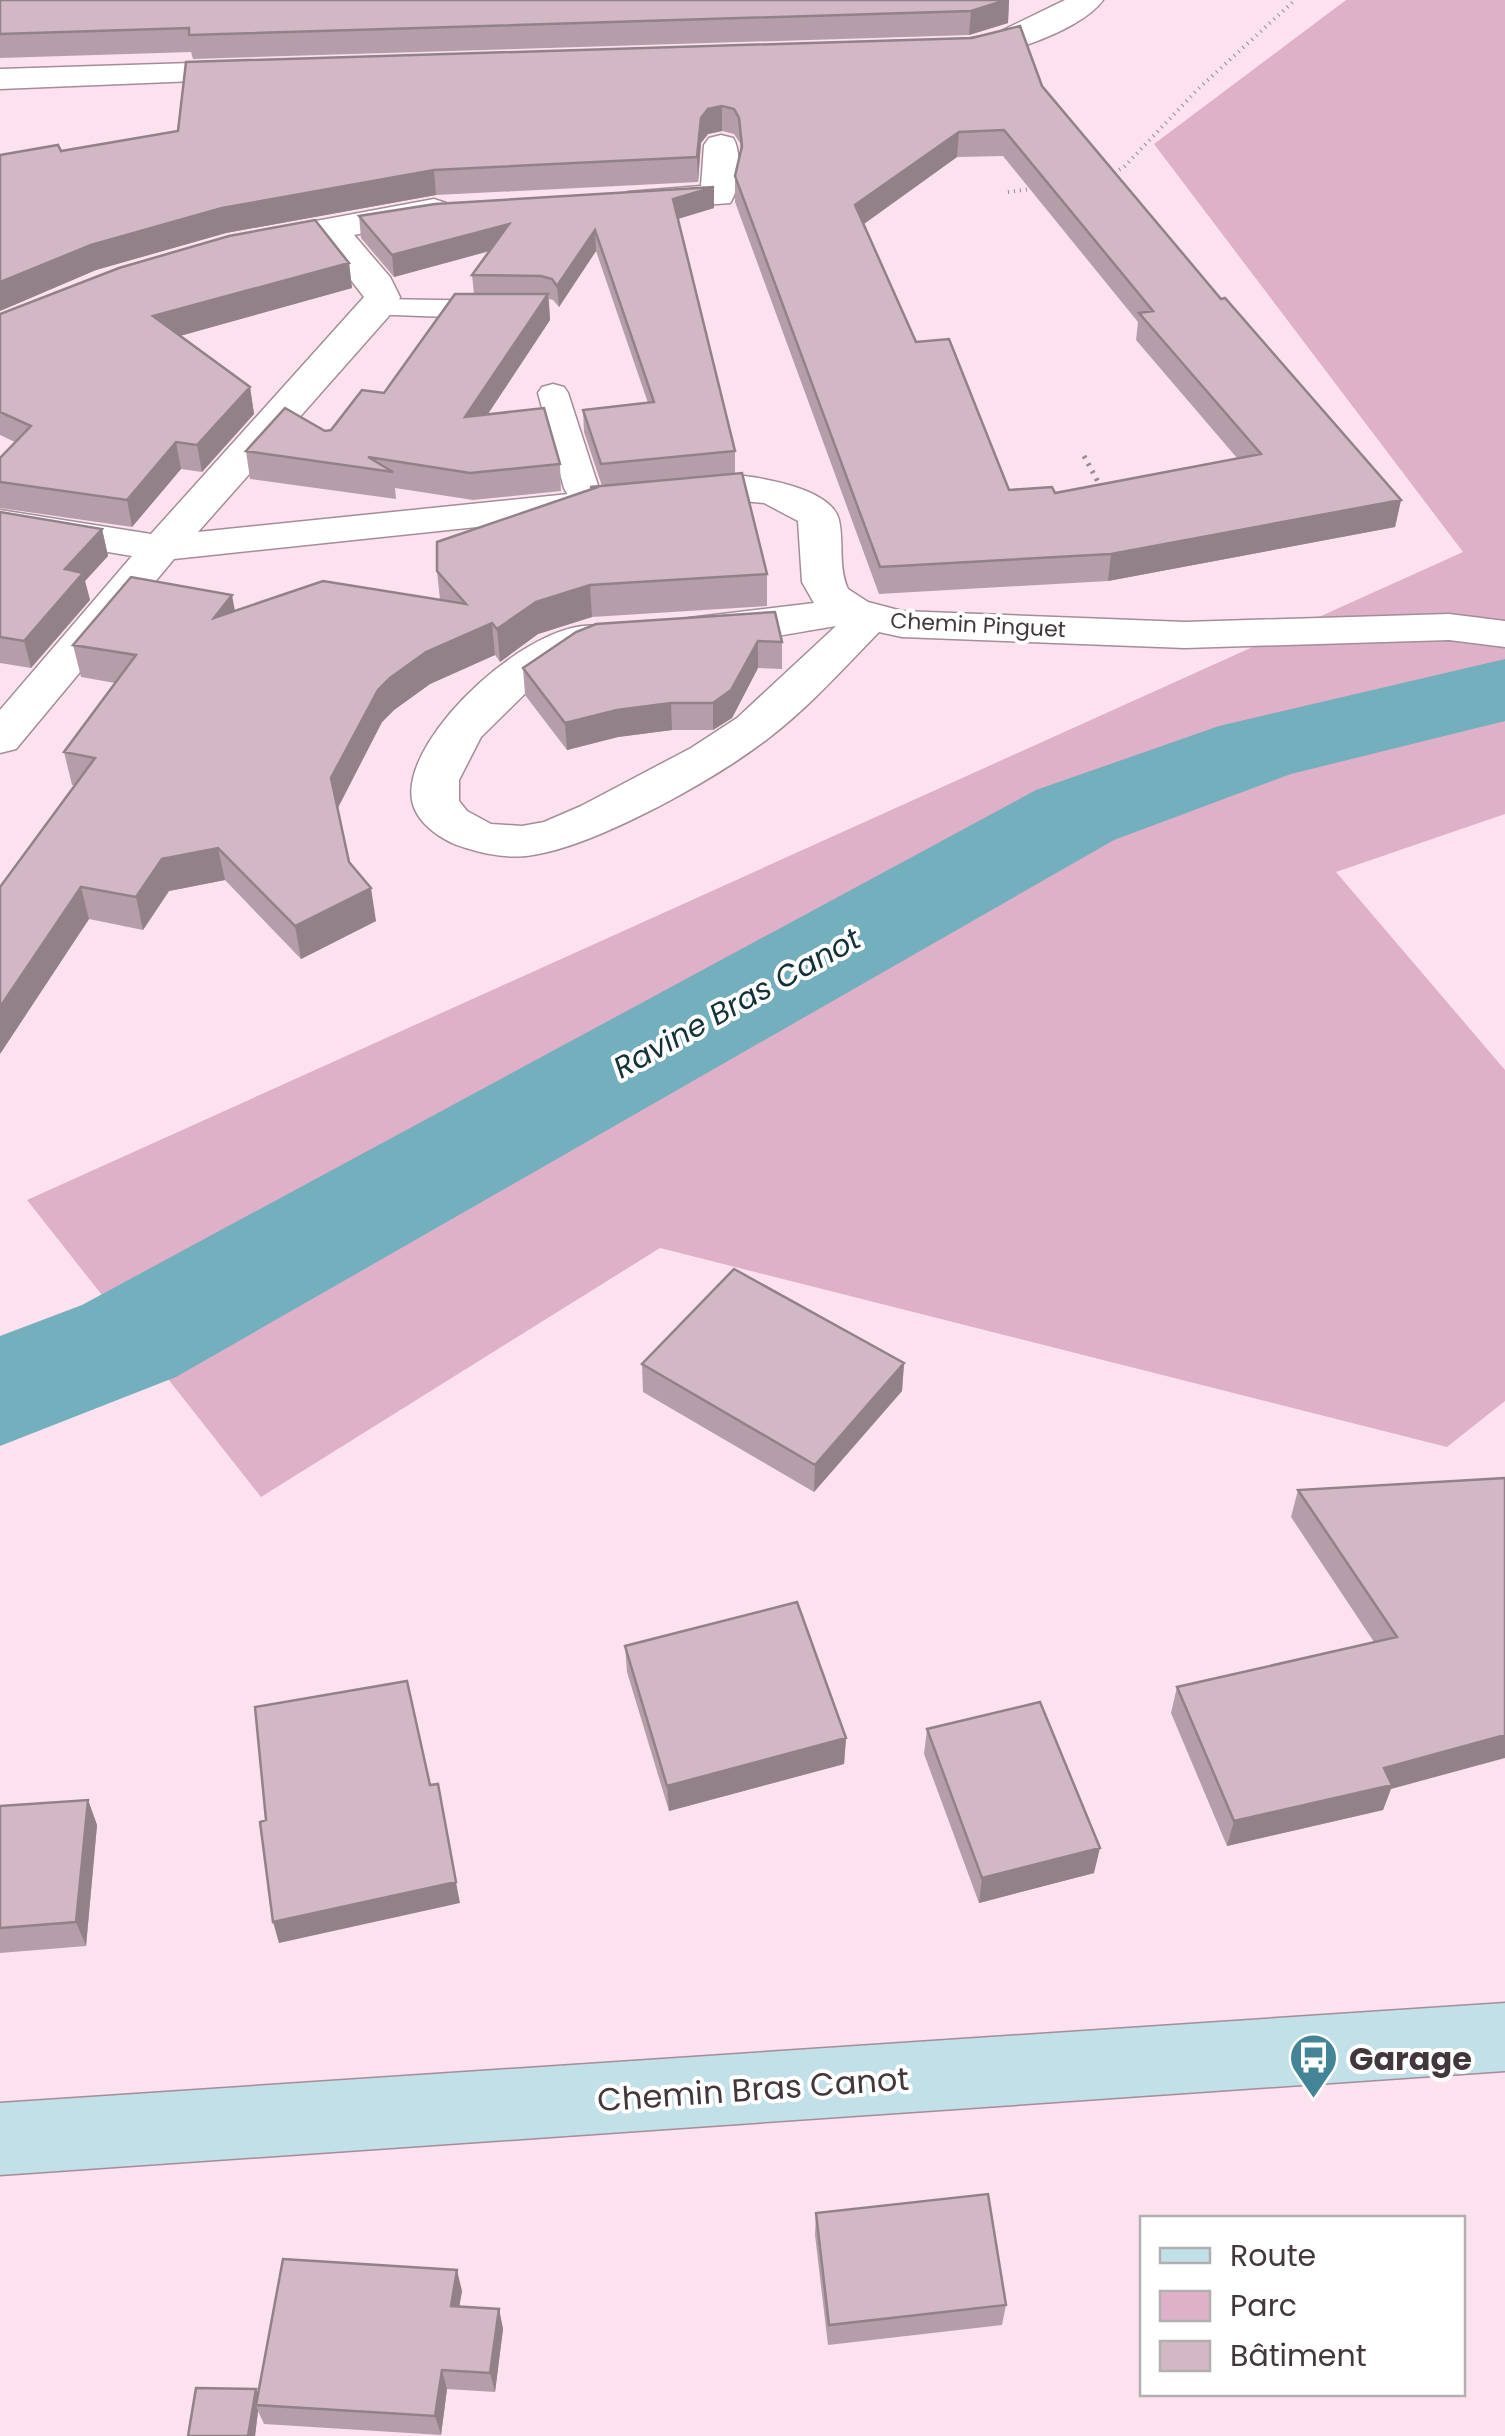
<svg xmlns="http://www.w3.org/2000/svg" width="1505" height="2436" viewBox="0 0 1505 2436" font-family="Poppins,sans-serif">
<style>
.green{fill:#dfb1c8}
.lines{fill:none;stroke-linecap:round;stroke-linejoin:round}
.river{fill:#74afbe;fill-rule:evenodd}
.lane-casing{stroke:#a48c98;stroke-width:3}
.street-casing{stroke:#a48c98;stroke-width:3}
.secondary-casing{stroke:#a48c98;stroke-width:3}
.path-far1{stroke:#9b8992;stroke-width:4;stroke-dasharray:1 5;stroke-linecap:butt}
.path{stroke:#9b8992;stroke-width:5;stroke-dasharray:2.5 6;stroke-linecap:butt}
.lane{fill:#fff;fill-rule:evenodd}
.street{fill:#fff;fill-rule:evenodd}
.secondary{fill:#c1e0e7;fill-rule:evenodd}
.wall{fill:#b59ea9;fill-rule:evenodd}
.shaded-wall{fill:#93818a}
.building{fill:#d2b8c5;stroke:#93818a;stroke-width:2.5;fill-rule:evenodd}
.labels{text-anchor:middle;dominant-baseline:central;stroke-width:8;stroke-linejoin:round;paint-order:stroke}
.far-street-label{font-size:22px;fill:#41373c;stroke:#fff}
.water-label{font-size:30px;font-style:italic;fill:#143239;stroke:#fff}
.near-poi-label{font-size:32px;font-weight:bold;fill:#41373c;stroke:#fff;text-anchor:start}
.near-street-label{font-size:32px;fill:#41373c;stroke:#fff}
</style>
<rect width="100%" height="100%" fill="#fce2ef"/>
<!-- green -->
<path class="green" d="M1346,0h159v814l-169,58 169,198v331l-58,46 -787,-199 -399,249 -234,-297 1436,-648 -309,-408z"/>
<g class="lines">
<!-- river -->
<path class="river" d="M1505,659v62l-214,53 -177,66 -938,537 -176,69v-110l82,-31 954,-515 183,-64z"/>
<defs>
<path id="lane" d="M377,299l125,2 10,3 4,6 -4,6 -10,3 -135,-5 -4,-6 4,-6z
M553,384l11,3 4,6 36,111 -5,7h-22l-13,-23 -26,-95 4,-6z"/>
<path id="street" d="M1065,0h38c-23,33 -123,66 -161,57l-5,-7 5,-7 53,-9z
M257,61l12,3 4,7 -4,7 -269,11v-20z
M721,135l12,3c9,13 7,52 -3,65l-90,7 -12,-4 -6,-7 6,-7 73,-6 3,-41 5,-7z
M434,199l12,4 6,7 -6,7 -92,18 36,42 10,20 -4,11 -198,224 546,-56c25,3 88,14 95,44 5,23 -1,47 9,69l20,13 34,9 283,11 264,-8 56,7v26l-56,-7 -264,8 -283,-11 -23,-5c-35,36 -69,74 -109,105 -52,41 -172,108 -237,118 -23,4 -45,0 -67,-7 -22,-6 -50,-24 -54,-48 -11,-65 127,-189 191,-173l7,9 -7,9 -31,10 -22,14 -69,68 -22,43v21l8,10 24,13 31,2 22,-4 37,-16 110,-58 46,-30 99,-92c-46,7 -102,22 -147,10l-7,-9 7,-9 125,-15 -12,-21 -4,-61 -34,-18 -33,-3 -557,59 -158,190 -16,4v-43l132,-154 -132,-22v-24l151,24 213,-237 -43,-56 -73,14 -13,-3 -5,-8 5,-8z"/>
<path id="secondary" d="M1505,2003v68l-1505,104v-72z"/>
</defs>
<!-- lane casing -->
<use href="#lane" class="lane-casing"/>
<!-- street casing -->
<use href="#street" class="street-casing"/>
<!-- secondary casing -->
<use href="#secondary" class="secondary-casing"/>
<!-- path-far1 -->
<path class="path-far1" d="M1109,176l15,-9 74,-78 97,-89
M1008,192l30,-4"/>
<!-- path -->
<path class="path" d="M1084,456l19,35"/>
<!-- lane -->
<use href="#lane" class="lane"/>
<!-- street -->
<use href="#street" class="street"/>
<!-- secondary -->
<use href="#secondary" class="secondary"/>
</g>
<!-- wall -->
<path class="wall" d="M0,0h1009l-1,23 -39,12 -776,24 -2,-7 -191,6z
M1042,86l179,213 180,201 -6,27 -287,54 -229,13 -144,-392v-26l6,-23 -1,-10 -6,-9 -12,-3 -14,3 -7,9 -3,39 -262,13 -210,38 -130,37 -96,41v-156l61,-4 117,-20zM1003,156l135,166 -2,18 101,118 -182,35 -46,-3 -93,-148 -52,-118 93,-67z
M714,187v21l-36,11 57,232v22l32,101v32l-175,11 -54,17 -38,28 -5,-7 -65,29 -36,26 -12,12 -44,86 11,54 27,59 -75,38 -76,-79 -56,11 -26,39 -54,-11 -89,135 75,-269h-3l-8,-33 51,-69 -34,-6 -8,-32 162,-34 205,-11 -3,-29 153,-82v-2l12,-1 -18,-54 -1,-22 65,-7 -52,-152 -37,56 -6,-7 -4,-1 1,21 -62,94 72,50 1,27 -88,9 -78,-12 1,11 -146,-20 -4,-28 85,-21 53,-37 90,-99 -2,-19 18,-24 -96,26 -33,-39 -2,-22z
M349,263l3,25 -172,48 70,51 4,27 -52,58 -21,-3 -49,58 -132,-19v-50l15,-16 -15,-7v-121z
M0,512l102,17 6,27 -23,25 5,19 -59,68 -31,-5z
M576,632l206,10v27l-24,-1 -26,50 -19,12h-41l-54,7 -51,13 -42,-55 -2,-27z
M904,1363l-2,28 -88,101 -171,-100 -1,-28z
M1505,1478l-122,332 -156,36 -56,-133 6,-26 197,-45 -83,-125 7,-27z
M625,1646l221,92 -2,26 -175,47 -42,-139z
M927,1729l167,144 -115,30 -55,-149z
M88,1800l9,25 -11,121 -86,7v-147z
M816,2213l190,92 -4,20 -174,20 -13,-110z
M462,2291l-3,15 40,3 4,20 -8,63 -48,-3 -6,46 -177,-11 -6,-13 -3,25h-67l68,-47 2,4z"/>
<!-- shaded-wall -->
<path class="shaded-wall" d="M1006,0h3l-1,23 -39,12 2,-24z
M722,106v25l-14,3 -7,9 -3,39 -1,-25 4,-39 7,-9z
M959,132l-2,25 -103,74 1,-26z
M434,170l2,25 -210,38 -130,37 -96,41v-29l91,-37 131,-37z
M714,187v21l-40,12 -1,-21z
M509,224l2,21 -117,32 -2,-22z
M595,230l1,21 -37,56 -2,-21z
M349,263l3,25 -194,54 -5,-26z
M548,294l2,26 -82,124 -3,-27z
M250,387l4,27 -52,58 -5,-27z
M176,442l5,27 -49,58 -5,-27z
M1401,500l-6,27 -287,54 3,-27z
M102,529l6,27 -23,25 5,19 -59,68 -7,-27 41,-72z
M590,585l2,32 -54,17 -38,28 -3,-33 39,-27z
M232,595l6,32 -24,-9z
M492,623l3,32 -65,29 -36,26 -12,12 -46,89 -5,-33 47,-88 12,-12 36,-26z
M758,641v27l-26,50 -19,12v-27z
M671,703l1,27 -54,7 -51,13 -2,-27 52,-13z
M218,848l7,32 -56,11 -26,39 -7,-33 26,-38z
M81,887l8,32 -89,135v-47z
M371,888l5,33 -75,38 -6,-33z
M904,1363l-2,28 -88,101 1,-27z
M1505,1735v23l-114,31 -8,21 -156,36 7,-25 150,-53z
M846,1738l-2,26 -175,47 -2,-25z
M88,1800l9,25 -11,121 -10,-24z
M1100,1848l-6,25 -115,30 3,-25z
M456,1882l4,21 -181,40 -6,-21z
M457,2270l5,21 -6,35 -5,-20z
M499,2309l4,20 -8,63 -5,-19z
M442,2370l5,19 -6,46 -6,-19z
M256,2389l4,10 -4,6 2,6 -3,25h-7z"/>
<!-- building -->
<path class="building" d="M0,0h1006l-35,11 -782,24v-7l-189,6z
M1020,26l22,60 179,213 4,-1 176,202 -290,54 -231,13 -145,-391 7,-30 -3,-28 -5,-9 -12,-3 -14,3 -7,9 -4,39 -263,13 -212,38 -131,37 -91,37v-127l58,-10 3,6 117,-20 8,-69 786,-24zM1004,130l149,181 -14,2 122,141 -206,39 -3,-6 -43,3 -60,-151 -33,3 -61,-137 104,-73z
M714,187l-41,12 62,252 -134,13 -18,-54 71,-8 -59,-172 -38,56 -5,-7 -11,-3 -69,-1 37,-51 -117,31 -33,-39 76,-12z
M315,220l34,43 -196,53 97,71 -53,58 -21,-3 -49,58 -127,-18v-24l31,-32 -31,-14v-98l119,-46 110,-32z
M455,294h93l-83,123 79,-9 16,56 -90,9 -102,-16 25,15 -147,-21 39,-43 40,23 6,-1 31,-40 22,3z
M742,473l25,101 -177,11 -54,17 -39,27 -5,-6 -66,29 -36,26 -12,12 -47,88 18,84 22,26 -76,38 -77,-78 -56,11 -26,38 -55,-10 -81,120v-120l95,-129 -31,-6 72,-97 -63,-10 58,-68 101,18 -18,23 109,-37 143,23 -29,-33v-29l158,-54 -5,-1z
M0,512l102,17 -37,40 18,4 -59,68 -24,-4z
M775,612l7,30 -24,-1 -27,49 -18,13h-42l-54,7 -52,13 -42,-55 53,-36 20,-8z
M734,1269l170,94 -89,102 -173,-101z
M1505,1478v257l-121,33 8,17 -158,36 -57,-134 220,-50 -99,-147z
M797,1602l49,136 -179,48 -42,-140z
M407,1681l23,104 8,-1 18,98 -183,40 -13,-100 6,-2 -11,-113z
M1040,1702l60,146 -118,30 -55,-149z
M88,1800l-12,122 -76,6v-122z
M988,2194l18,111 -177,20 -13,-112z
M283,2259l174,11 -6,36 48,3 -9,64 -48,-3 -7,46 -179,-11z
M196,2388l60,1 -8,47h-60z"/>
<!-- icons -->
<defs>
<symbol id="bus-pin" viewBox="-11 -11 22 30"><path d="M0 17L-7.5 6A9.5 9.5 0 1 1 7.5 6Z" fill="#438596" stroke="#fff"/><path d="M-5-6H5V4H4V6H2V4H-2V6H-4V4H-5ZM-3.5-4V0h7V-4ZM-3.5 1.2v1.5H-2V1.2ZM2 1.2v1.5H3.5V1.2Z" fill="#fff"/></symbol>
</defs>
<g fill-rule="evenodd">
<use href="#bus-pin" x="1286" y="2030" width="55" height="75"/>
</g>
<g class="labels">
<!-- far-street labels -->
<g class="far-street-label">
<text transform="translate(978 625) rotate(3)">Chemin Pinguet</text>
</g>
<!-- water labels -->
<g class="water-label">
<text transform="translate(737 1003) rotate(-29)">Ravine Bras Canot</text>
</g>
<!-- near-poi labels -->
<g class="near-poi-label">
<text x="1349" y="2058">Garage</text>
</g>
<!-- near-street labels -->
<g class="near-street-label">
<text transform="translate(753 2089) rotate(-4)">Chemin Bras Canot</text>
</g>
</g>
<!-- legend -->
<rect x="1140" y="2216" width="325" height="180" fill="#ffffff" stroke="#b3afb1" stroke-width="2.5"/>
<rect x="1160" y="2248" width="50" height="15" fill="#c1e0e7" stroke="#b3afb1" stroke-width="2.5"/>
<text x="1230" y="2266" font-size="30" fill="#41373c">Route</text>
<rect x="1160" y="2291" width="50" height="30" fill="#dfb1c8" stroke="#b3afb1" stroke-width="2.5"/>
<text x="1230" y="2316" font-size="30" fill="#41373c">Parc</text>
<rect x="1160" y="2341" width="50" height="30" fill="#d2b8c5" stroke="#b3afb1" stroke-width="2.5"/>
<text x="1230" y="2366" font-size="30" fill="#41373c">Bâtiment</text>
</svg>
